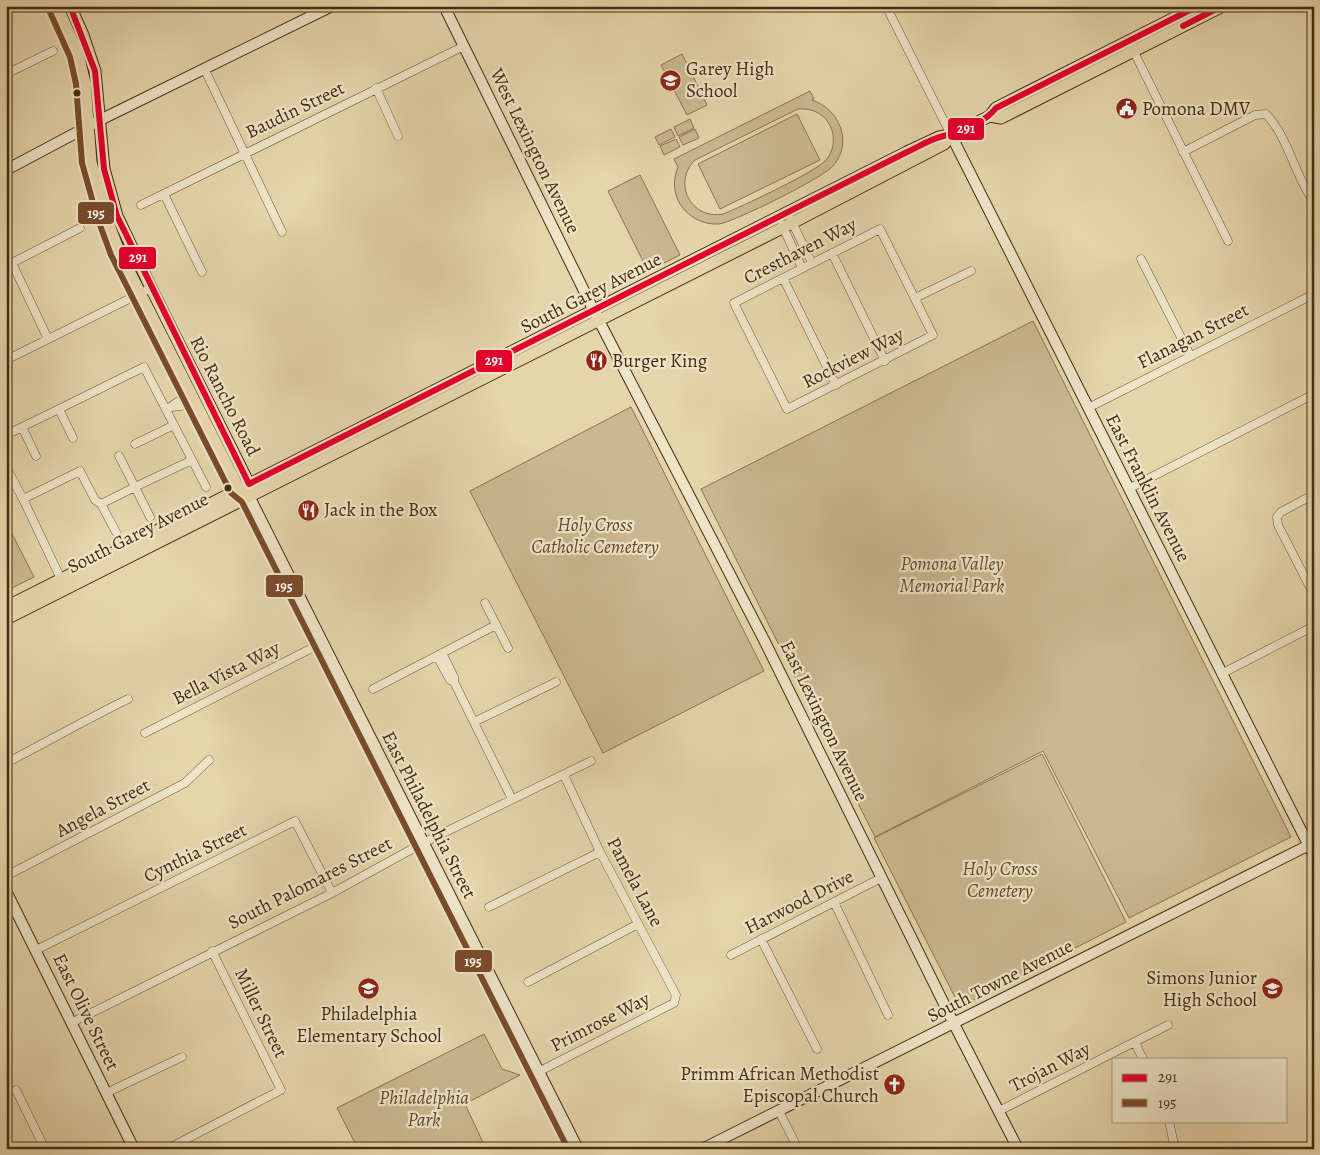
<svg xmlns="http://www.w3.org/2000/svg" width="1320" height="1155" viewBox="0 0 1320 1155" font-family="Alegreya,serif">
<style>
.green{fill:#cab890;stroke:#887250;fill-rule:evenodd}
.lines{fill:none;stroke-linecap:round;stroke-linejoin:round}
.street-casing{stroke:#6d5636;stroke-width:9}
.secondary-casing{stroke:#452c0f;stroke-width:12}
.primary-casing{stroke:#452c0f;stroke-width:13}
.street{stroke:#eee4c8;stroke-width:8}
.secondary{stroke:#eee4c8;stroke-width:10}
.primary{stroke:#e5d5aa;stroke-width:11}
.bus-1-casing{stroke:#eee4c8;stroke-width:10}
.bus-2-casing{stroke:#eee4c8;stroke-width:10}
.bus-1{stroke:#e4002b;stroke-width:6}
.bus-2{stroke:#7a4b2a;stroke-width:6}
.bus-dot{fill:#452c0f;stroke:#eee4c8;stroke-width:2}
.labels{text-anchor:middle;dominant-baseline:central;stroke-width:4.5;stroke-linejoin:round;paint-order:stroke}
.poi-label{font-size:19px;fill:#452c0f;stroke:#eee4c8;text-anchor:start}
.street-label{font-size:19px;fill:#452c0f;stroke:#eee4c8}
.park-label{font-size:19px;font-style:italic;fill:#604829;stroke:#eee4c8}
.line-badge{stroke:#eee4c8;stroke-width:2}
.badge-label{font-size:14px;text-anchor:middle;font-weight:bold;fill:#fff}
</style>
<rect width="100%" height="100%" fill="#e5d5aa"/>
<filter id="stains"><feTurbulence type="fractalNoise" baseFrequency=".004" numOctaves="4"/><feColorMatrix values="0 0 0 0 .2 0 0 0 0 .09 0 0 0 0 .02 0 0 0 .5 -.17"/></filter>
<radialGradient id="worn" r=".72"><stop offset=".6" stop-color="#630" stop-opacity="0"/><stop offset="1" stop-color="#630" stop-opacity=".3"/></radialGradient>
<!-- green -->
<path class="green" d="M682,54l25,51 -20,10 -26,-50z
M810,91l4,8 -2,1c27,9 41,41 22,65 -9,12 -100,57 -115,59 -16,1 -31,-7 -39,-20 -7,-12 -7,-25 -2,-37l-4,-8zM798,109c12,-1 23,3 30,13 8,12 7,29 -3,39 -10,11 -86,47 -102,53 -32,6 -51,-31 -28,-54z
M797,114l23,46 -100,49 -22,-45z
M690,119l4,9 -16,8 -4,-9z
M671,129l4,8 -16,8 -4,-8z
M695,129l4,9 -16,7 -4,-8z
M676,139l4,8 -16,8 -4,-9z
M640,175l40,80 -32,16 -40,-80z
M1033,321l258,516 -162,81 -86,-167 -168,86 -174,-348z
M631,407l133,264 -161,82 -133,-262z
M6,522l28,55 -28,14z
M1042,754l84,168 -166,85 -86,-169z
M484,1034l18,35 18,6 -55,29 21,45h-128l-21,-41z"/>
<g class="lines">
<defs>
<path id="street" d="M886,6l65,129
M1132,48l96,193
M205,70l77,162
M6,74l47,-23
M376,88l22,48
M1183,152l72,-37 11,-1c23,24 28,61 48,88
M164,194l38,78
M141,205l323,-159
M791,220l21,43
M782,225l20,43
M880,229l53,106 -146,74 -53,-106z
M832,253l53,108
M1141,259l49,96
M12,263l36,76
M6,266l74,-38
M783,278l53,107
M915,298l56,-27
M6,360l139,-69
M172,407l24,-3
M1088,408l226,-114
M166,410l17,-12 5,-8
M6,435l16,-8
M73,438l-14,-29 85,-42 62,120
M135,444l39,-19
M36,456l-14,-29 37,-18
M119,456l16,31 57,-27
M6,467l17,32 57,-28 15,29 6,4 34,-17 15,30
M1130,488l184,-94
M1307,498l-26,14 -4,5 1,8 36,70
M23,499l38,80
M101,504l15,28
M485,603l23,45
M442,653l12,24v5l58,117
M437,656l13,24 4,2
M1221,674l93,-48
M373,689l123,-64
M474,722l82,-40
M145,733l177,-90
M6,763c41,-21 81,-44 122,-64
M6,876l179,-93 24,-23
M834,902l54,113
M489,907l111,-55
M761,939l56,110
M36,950l259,-129 37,72
M731,955l150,-77
M528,982l110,-58
M71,1023l261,-130 91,-50 168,-82
M1135,1043l8,16
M540,1071l134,-68 2,-8 -76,-143 -36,-77
M16,1090l29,59
M106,1093l76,-36
M779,1111l19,38
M999,1111l169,-86
M1169,1121l6,28
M167,1149l114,-59 -69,-139"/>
<path id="secondary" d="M444,6l150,305 171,331 189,382 64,125
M951,135l363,721
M6,170l94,-50 232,-114
M249,496l329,653
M6,891l128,258
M702,1149l611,-306"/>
<path id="primary" d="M57,6l21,48 7,29 6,79 14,53 14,36 120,238 5,3
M70,6l13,29 12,36 9,98 13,47 34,72 98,196v5
M990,116l11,2 222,-112
M6,607l901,-455 32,-15 12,-2 39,-19 6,-8 202,-102
M6,619l786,-396 152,-79 7,-9"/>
</defs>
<!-- street casing -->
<use href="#street" class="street-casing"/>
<!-- secondary casing -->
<use href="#secondary" class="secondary-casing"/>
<!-- primary casing -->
<use href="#primary" class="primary-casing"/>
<!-- street -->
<use href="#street" class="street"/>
<!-- secondary -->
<use href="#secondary" class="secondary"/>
<!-- primary -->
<use href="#primary" class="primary"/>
<defs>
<path id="bus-1" d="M70,6l25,65 9,98 13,47 132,268 658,-332c11,-5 22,-12 33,-15 19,-5 44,-13 56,-29l202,-102
M1183,26l39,-20"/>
<path id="bus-2" d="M49,10l21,47 6,27 6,79 15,54 14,38 120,238 11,9 326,647"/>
</defs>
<!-- bus-1 casing -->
<use href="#bus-1" class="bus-1-casing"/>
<!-- bus-2 casing -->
<use href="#bus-2" class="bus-2-casing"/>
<!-- bus-1 -->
<use href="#bus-1" class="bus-1"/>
<!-- bus-2 -->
<use href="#bus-2" class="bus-2"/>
</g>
<!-- icons -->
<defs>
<symbol id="school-disc" viewBox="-11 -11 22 22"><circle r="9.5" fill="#8f2418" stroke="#eee4c8"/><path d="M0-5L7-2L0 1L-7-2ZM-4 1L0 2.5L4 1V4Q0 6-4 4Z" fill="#fff"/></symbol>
<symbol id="civic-disc" viewBox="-11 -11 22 22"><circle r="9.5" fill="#8f2418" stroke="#eee4c8"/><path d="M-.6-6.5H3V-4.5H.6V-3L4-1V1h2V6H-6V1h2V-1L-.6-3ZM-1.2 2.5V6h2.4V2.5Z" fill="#fff"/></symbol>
<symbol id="restaurant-disc" viewBox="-11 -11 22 22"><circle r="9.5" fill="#8f2418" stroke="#eee4c8"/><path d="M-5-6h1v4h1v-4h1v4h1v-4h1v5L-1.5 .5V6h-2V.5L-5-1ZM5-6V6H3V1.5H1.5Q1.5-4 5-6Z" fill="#fff"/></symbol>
<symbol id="church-disc" viewBox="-11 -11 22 22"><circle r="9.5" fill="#8f2418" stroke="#eee4c8"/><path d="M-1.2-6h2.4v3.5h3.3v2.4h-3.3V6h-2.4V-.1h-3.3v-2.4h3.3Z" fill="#fff"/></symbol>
</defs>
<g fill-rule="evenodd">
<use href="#school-disc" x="658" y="68" width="25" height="25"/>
<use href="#civic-disc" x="1114" y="96" width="25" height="25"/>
<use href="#restaurant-disc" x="584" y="348" width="25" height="25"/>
<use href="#restaurant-disc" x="296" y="498" width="25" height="25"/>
<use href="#school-disc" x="356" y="976" width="25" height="25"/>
<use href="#school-disc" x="1260" y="976" width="25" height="25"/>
<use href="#church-disc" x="882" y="1072" width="25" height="25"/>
</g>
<!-- markers -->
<g class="bus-dot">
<circle cx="77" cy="93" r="4.5"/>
<circle cx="228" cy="488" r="4.5"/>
</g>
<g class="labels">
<!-- poi labels -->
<g class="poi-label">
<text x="686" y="69">Garey High<tspan x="686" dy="22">School</tspan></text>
<text x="1142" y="109">Pomona DMV</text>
<text x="612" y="361">Burger King</text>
<text x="324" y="510">Jack in the Box</text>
<text x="1257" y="978" text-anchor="end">Simons Junior<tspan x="1257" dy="22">High School</tspan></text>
<text x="369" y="1014" text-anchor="middle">Philadelphia<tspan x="369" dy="22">Elementary School</tspan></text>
<text x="879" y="1074" text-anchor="end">Primm African Methodist<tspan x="879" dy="22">Episcopal Church</tspan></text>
</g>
<!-- street labels -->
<g class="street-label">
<text transform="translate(295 110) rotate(-26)">Baudin Street</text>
<text transform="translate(535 151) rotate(64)">West Lexington Avenue</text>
<text transform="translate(800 251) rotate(-27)">Cresthaven Way</text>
<text transform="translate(591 293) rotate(-27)">South Garey Avenue</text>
<text transform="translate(1193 336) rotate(-27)">Flanagan Street</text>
<text transform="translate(853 358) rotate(-27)">Rockview Way</text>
<text transform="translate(225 396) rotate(63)">Rio Rancho Road</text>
<text transform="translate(1148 488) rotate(63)">East Franklin Avenue</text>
<text transform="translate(138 533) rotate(-27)">South Garey Avenue</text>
<text transform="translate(226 673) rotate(-27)">Bella Vista Way</text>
<text transform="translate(824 721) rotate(64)">East Lexington Avenue</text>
<text transform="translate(103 808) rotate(-28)">Angela Street</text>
<text transform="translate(429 815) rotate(63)">East Philadelphia Street</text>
<text transform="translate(195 853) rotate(-26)">Cynthia Street</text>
<text transform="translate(635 882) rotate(62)">Pamela Lane</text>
<text transform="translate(310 883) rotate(-27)">South Palomares Street</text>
<text transform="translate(799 902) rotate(-27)">Harwood Drive</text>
<text transform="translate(1000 981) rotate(-27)">South Towne Avenue</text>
<text transform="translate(86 1012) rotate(64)">East Olive Street</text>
<text transform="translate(261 1013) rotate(64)">Miller Street</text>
<text transform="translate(600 1022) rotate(-27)">Primrose Way</text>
<text transform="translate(1050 1067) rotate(-27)">Trojan Way</text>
</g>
<!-- park labels -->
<g class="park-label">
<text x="595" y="525">Holy Cross<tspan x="595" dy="22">Catholic Cemetery</tspan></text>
<text x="952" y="564">Pomona Valley<tspan x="952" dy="22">Memorial Park</tspan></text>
<text x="1000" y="869">Holy Cross<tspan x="1000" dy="22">Cemetery</tspan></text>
<text x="424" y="1098">Philadelphia<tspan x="424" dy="22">Park</tspan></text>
</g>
</g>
<g class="line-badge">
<rect x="947" y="117" width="38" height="24" rx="5" fill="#e4002b"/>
<rect x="77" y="201" width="38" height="24" rx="5" fill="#7a4b2a"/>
<rect x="118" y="246" width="39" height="24" rx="5" fill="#e4002b"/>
<rect x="475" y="349" width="38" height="24" rx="5" fill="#e4002b"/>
<rect x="265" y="574" width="39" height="24" rx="5" fill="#7a4b2a"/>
<rect x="454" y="949" width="39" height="24" rx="5" fill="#7a4b2a"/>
</g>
<g class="badge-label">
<text x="966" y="133">291</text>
<text x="96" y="218">195</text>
<text x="138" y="262">291</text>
<text x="494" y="365">291</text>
<text x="284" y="591">195</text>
<text x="473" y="966">195</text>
</g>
<!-- margin -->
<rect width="1320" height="1155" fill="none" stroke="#e5d5aa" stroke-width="25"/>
<rect x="8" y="8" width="1305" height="1140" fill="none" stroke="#452c0f" stroke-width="2.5"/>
<rect x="12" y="12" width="1295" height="1130" fill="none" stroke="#452c0f"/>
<!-- legend -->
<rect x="1112" y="1058" width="175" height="65" fill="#eee4c8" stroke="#aa9a7e"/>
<rect x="1122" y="1074" width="25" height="8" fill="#e4002b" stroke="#aa9a7e"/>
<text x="1158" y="1082" font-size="15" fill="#452c0f">291</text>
<rect x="1122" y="1099" width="25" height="8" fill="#7a4b2a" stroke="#aa9a7e"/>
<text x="1158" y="1108" font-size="15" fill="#452c0f">195</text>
<rect width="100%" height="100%" filter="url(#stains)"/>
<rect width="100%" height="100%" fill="url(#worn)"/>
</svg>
